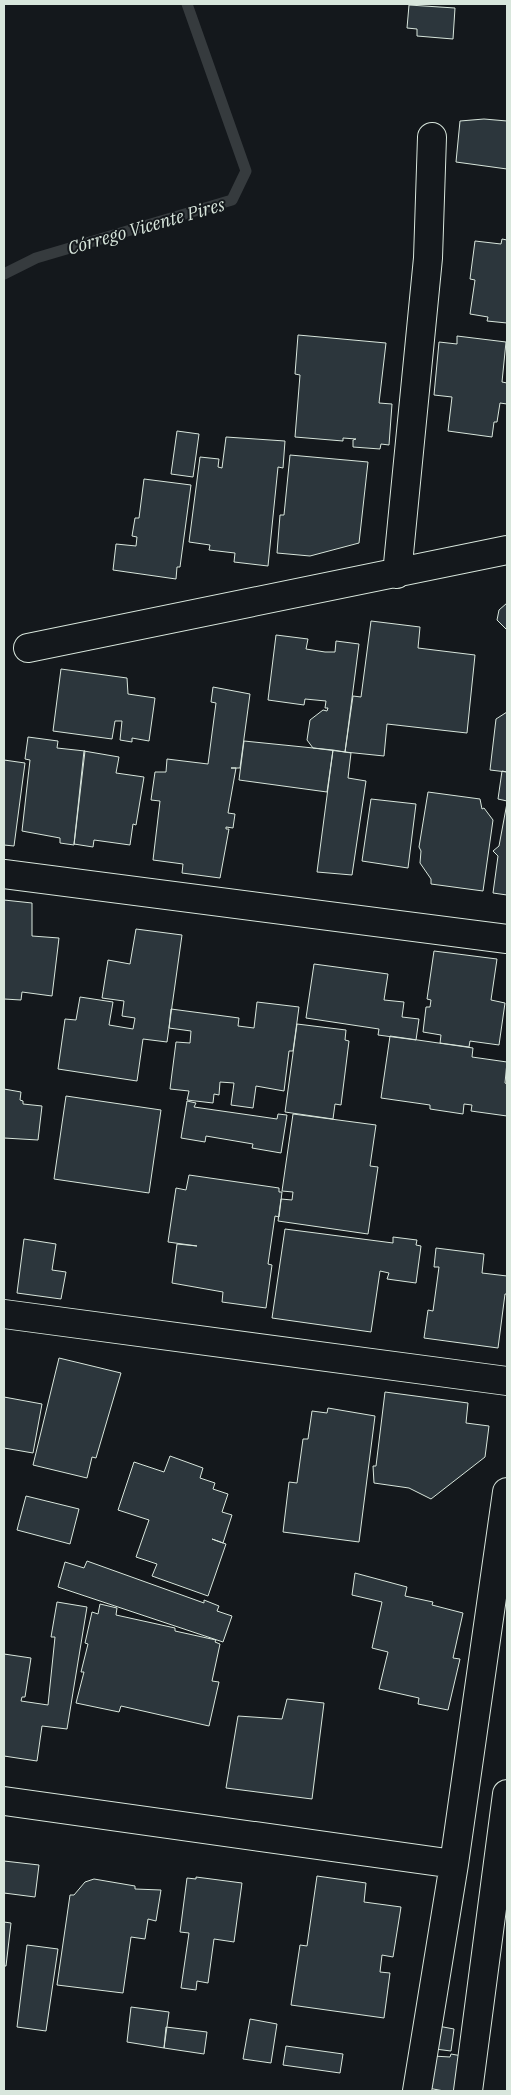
<svg xmlns="http://www.w3.org/2000/svg" width="511" height="2095" viewBox="0 0 511 2095" font-family="'IBM Plex Serif',serif">
<style>
.lines{fill:none;stroke-linecap:round;stroke-linejoin:round}
.stream{stroke:#363b3e;stroke-width:11}
.building{fill:#2c363c;stroke:#d8e6dc}
.minor-casing{stroke:#d8e6dc;stroke-width:30}
.minor{stroke:#14181c;stroke-width:28}
.labels{text-anchor:middle;dominant-baseline:central;stroke-width:4;stroke-linejoin:round;paint-order:stroke}
.water-label{font-size:18px;font-style:italic;fill:#d8e6dc;stroke:#14181c}
</style>
<rect width="100%" height="100%" fill="#14181c"/>
<g class="lines">
<!-- stream -->
<path class="stream" d="M4,274l32,-16 196,-58 14,-29 -59,-167"/>
</g>
<!-- building -->
<path class="building" d="M409,5l46,3 -2,31 -36,-3v-7l-10,-1z
M484,119l23,2v48l-51,-7 4,-41z
M502,239l5,1v83l-20,-2 1,-4 -18,-3 5,-34 -5,-1 5,-38 26,3z
M298,335l88,8 -7,60 13,1 -3,41 -8,-1 -1,5 -27,-2v-7l3,-1 -13,-1v3l-48,-4 5,-62 -5,-1z
M457,336l49,6 -4,40 5,1v21l-7,-1 -3,19h-3l-2,15 -44,-6 4,-34 -18,-2 5,-53 18,2z
M177,431l22,3 -6,43 -22,-3z
M226,437l59,4 -2,27 -5,-1 -10,99 -34,-4 1,-9 -26,-3 1,-5 -21,-3 11,-85 19,2 -1,8 4,1z
M290,455l78,7 -9,81 -49,13 -33,-3 3,-38h4z
M144,479l47,6 -11,82h-3l-1,12 -63,-9 3,-26 20,2 1,-9 -5,-1 3,-18h4z
M507,603v27l-10,-10 2,-10z
M371,621l49,6 -2,21 57,7 -8,78 -80,-9 -3,32 -39,-4 8,-56 8,1z
M276,635l32,4 -2,10 19,3h10l1,-11 23,3 -14,108 -32,-4 -6,-8 3,-20 13,-10 4,1 1,-3h-3l1,-7 -21,-2 -1,6 -36,-5z
M61,669l66,9 1,16 27,4 -6,43 -17,-3v4l-12,-2 2,-19h-7l-3,18 -59,-8z
M213,687l37,7 -10,74h-9h5l-8,45 7,1 -2,14 -7,-1v2h3l-9,49 -38,-5 1,-9 -30,-4 7,-59 -9,-1 4,-28h11l1,-13 41,5 8,-61 -5,-1z
M507,712v60l-17,-2 6,-51z
M28,737l30,4 -1,7 28,3 -11,94 -14,-2v-5l-38,-7 8,-71 -5,-1z
M244,741l89,9 -6,42 -88,-12z
M333,750l18,3 -3,25 18,3 -14,94 -35,-3z
M84,751l35,6 -3,16 28,4 -8,48 -3,-1 -3,21 -36,-5 -1,7 -19,-3z
M4,760l21,3 -11,83 -10,-1z
M502,771l5,1v29l-9,-2z
M428,792l52,7 2,10 2,-1 9,12 -10,71 -52,-7v-5l-11,-16 1,-12 -2,-4z
M371,799l45,5 -8,64 -46,-7z
M507,803v92l-14,-2 5,-37 -5,-5 6,-5z
M4,900l28,3v33l27,2 -7,58 -30,-4 -1,8 -17,-1z
M136,929l46,6 -15,107 -24,-3 -6,42 -79,-12 7,-50 11,1 4,-23 33,5 -4,23 24,4 2,-11 -13,-2 2,-15 -22,-3 6,-38 22,4z
M434,951l63,8 -6,41 14,3 -6,42 -29,-4 -1,6 -29,-4 1,-8 -18,-3 3,-25h4l1,-7 -4,-1z
M314,964l74,10 -4,26 20,2 -2,15 17,2 -3,21 -38,-5 1,-6 -73,-11z
M257,1002l42,5 -6,44h-4l-5,40 -28,-5 -3,22 -22,-3 3,-22 -14,-1 -1,13 -5,-1 -1,9 -26,-3 2,-9 -19,-2 6,-47 14,1 1,-12 -22,-3 2,-19 68,9 -1,8 16,2z
M297,1024l49,6 -1,10 4,1 -8,64 -6,-1 -2,15 -48,-7z
M390,1036l83,12 -1,9 35,5 -2,21 2,1v32l-36,-5 1,-6 -8,-1 -1,10 -33,-5v-4l-49,-7z
M4,1089l17,3 -1,8 3,1v3l19,2 -4,34 -34,-2z
M66,1096l95,14 -12,83 -95,-14z
M187,1101l9,2 -2,4 83,12 1,-5 9,1 -6,38 -29,-5 1,-4 -47,-8 -1,6 -24,-4z
M293,1114l83,11 -6,41 8,1 -10,67 -90,-13 3,-22 11,1 1,-8 -11,-1z
M189,1175l90,13v4h3l-3,25 -4,-1 -7,48 4,1 -6,43 -44,-6 1,-10 -51,-9 5,-39 20,2 -29,-4 8,-54 10,2z
M285,1229l108,14v-6l24,3 -1,5 5,1 -5,37 -29,-4 2,-6 -9,-2 -9,61 -99,-14z
M24,1239l32,5 -4,26 14,2 -5,27 -44,-6z
M436,1248l48,6 -2,19 25,3v18h-2l-7,54 -74,-10 4,-28 5,1 6,-44h-5z
M59,1358l62,15 -25,85 -4,-1 -5,21 -54,-13z
M385,1392l83,11 -2,20 23,3 -4,31 -54,42 -22,-11 -35,-5 -1,-17h3z
M4,1397l38,7 -9,49 -29,-5z
M328,1408l47,8 -16,126 -76,-10 6,-50 8,1 6,-44h5l4,-28 15,2z
M170,1456l33,12 -3,10 15,5 -2,6 15,5 -6,18 10,3 -9,28 -11,-4 14,5 -18,52 -56,-20 5,-12 -21,-7 13,-37 -31,-10 16,-48 30,10z
M26,1496l53,13 -9,35 -53,-14z
M87,1561l117,42v-3l15,6 -2,5 15,5 -9,26 -165,-55 7,-25 19,6z
M355,1573l52,14 -2,9 28,6 -1,3 31,8 -10,45 7,1 -12,51 -30,-6 1,-6 -40,-9 9,-37 -16,-4 10,-46 -30,-7z
M57,1602l30,5 -20,122 -25,-3 -5,35 -33,-5v-102l27,4 -6,39h-3l-1,4 27,4 7,-68h-4z
M100,1604l17,4 -1,7 59,13v3l41,9 -1,2 5,2 -8,37 7,1 -10,44 -88,-20 -2,6 -43,-9 8,-31h-3l7,-28 -3,-1 7,-31 6,2z
M287,1699l37,4 -12,96 -86,-11 12,-72 44,3z
M4,1861l35,4 -4,32 -31,-4z
M317,1876l49,7 -2,19 37,5 -8,50 -11,-2 -2,17 10,1 -6,45 -93,-13 9,-60 7,1z
M196,1877l46,6 -8,59 -20,-3 -6,44 -11,-2 -1,9 -15,-2 8,-55 -9,-1 7,-54 9,1z
M94,1879l41,7v3l26,1 -5,31 -8,-2 -3,20 -14,-2 -8,56 -66,-8 13,-90h4l11,-13z
M4,1922l7,1 -5,43h-2z
M27,1945l31,4 -12,82 -29,-4z
M131,2007l38,5 -5,36 -37,-6z
M250,2019l27,5 -6,39 -28,-4z
M438,2026l16,3 -3,22 -16,-2z
M166,2027l41,5 -3,22 -40,-6z
M286,2046l57,8 -3,19 -57,-8z
M451,2054l11,2 4,35h-22l-16,-3 5,-32 17,1z"/>
<g class="lines">
<defs>
<path id="minor" d="M397,574l31,-316 4,-121
M28,648l479,-98
M4,874l503,65
M4,1314l503,67
M4,1801l450,63
M417,2091l37,-227 53,-372
M468,2091l39,-297"/>
</defs>
<!-- minor casing -->
<use href="#minor" class="minor-casing"/>
<!-- minor -->
<use href="#minor" class="minor"/>
</g>
<g class="labels">
<!-- water labels -->
<g class="water-label">
<text transform="translate(146 226) rotate(-16)">Córrego Vicente Pires</text>
</g>
</g>
<!-- border -->
<rect width="511" height="2095" fill="none" stroke="#d8e6dc" stroke-width="10"/>
</svg>
